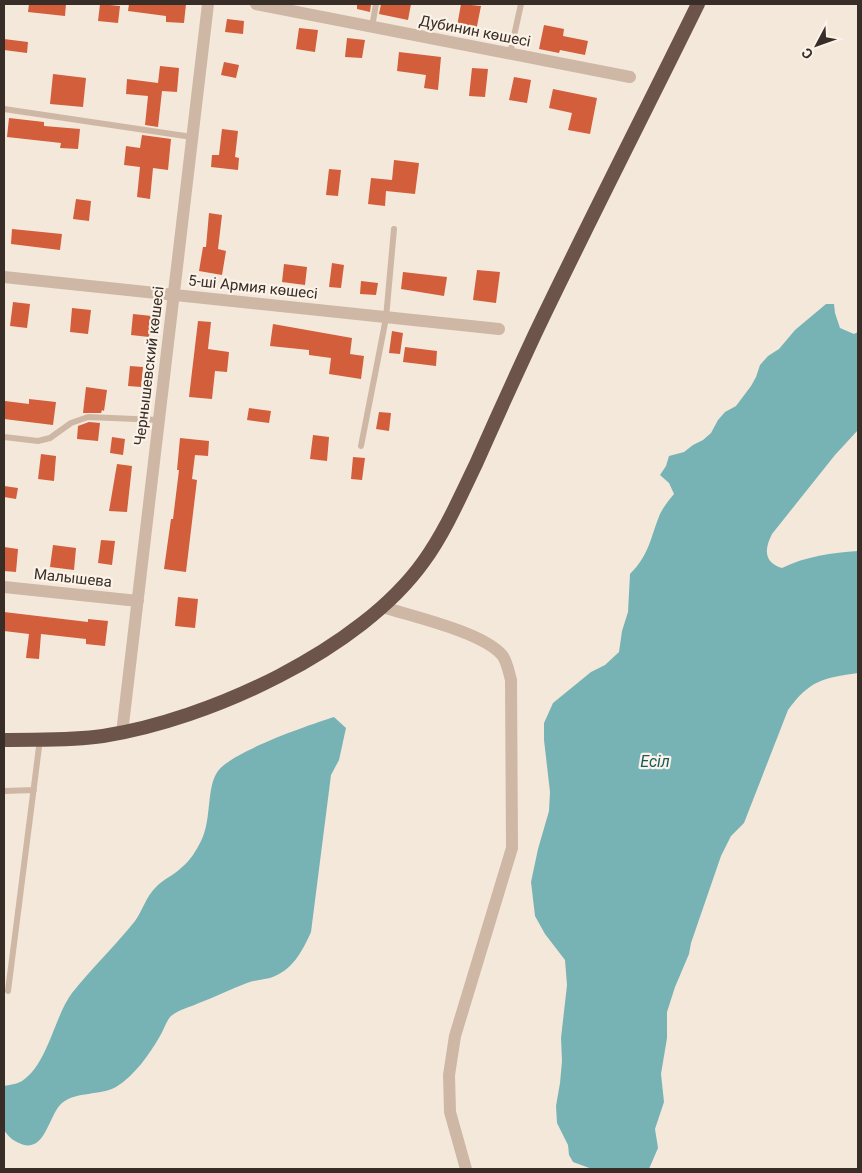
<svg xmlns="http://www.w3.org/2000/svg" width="862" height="1173" viewBox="0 0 862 1173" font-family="Roboto,sans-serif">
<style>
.water{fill:#77b3b5}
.building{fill:#d25e3b}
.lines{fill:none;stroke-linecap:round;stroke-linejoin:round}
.service{stroke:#ceb7a5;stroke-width:6}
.minor{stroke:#ceb7a5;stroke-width:12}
.trunk{stroke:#6c544a;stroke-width:14}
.labels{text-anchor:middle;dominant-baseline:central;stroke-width:4.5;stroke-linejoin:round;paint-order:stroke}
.street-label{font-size:15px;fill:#392d27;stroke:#fbf2e8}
.water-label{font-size:16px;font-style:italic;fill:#185b5f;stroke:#fbf2e8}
</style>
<rect width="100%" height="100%" fill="#f4e8db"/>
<!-- water -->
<path class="water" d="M826,304h8l1,9 5,15 14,6 4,-2v98l-23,25 -63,79c-8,16 -8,28 10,34 24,-12 50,-15 76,-17v122c-35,5 -48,7 -70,37l-44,113 -13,13 -10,20 -30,87 -2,11 -14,33 -8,25v26l-6,36 3,28 -9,27 3,19 -9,21h-57l-19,-7 -4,-7 -1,-10 -11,-22 -1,-17 4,-23 2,-22 -1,-23 6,-53 -2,-25 -20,-26 -10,-18 -4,-34 7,-33 11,-38 1,-19 -6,-52v-17l9,-20 38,-31 14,-7 14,-13 3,-21 6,-19 2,-38c20,-20 20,-36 30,-60 4,-8 9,-14 14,-20l-5,-11 -9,-8 6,-9 3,-10 15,-4 9,-7 10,-5 8,-7 7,-13 7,-8 11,-6 15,-20 5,-9 4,-12 8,-9 11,-7 16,-19z
M334,717l12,11 -7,32 -8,15 -20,157c-9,20 -19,39 -41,46 -8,2 -16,2 -23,5 -16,6 -32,14 -48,20 -9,4 -21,7 -28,13 -5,5 -7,14 -11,20 -11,19 -25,39 -44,51 -16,9 -39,4 -54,16 -13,11 -16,47 -38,42 -9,-3 -15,-7 -20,-15v-44c5,-1 13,-2 18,-5 26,-17 32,-64 50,-88 20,-25 43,-47 63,-72 8,-11 11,-25 22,-35 7,-7 17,-11 24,-18 9,-7 15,-17 20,-27 11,-21 5,-54 17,-70 15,-20 91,-46 116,-54z"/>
<!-- building -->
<path class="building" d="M29,4h37l-1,12 -37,-4z
M100,4l20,2 -2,17 -20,-2z
M129,4h57l-2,19 -18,-1v-6l-38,-5z
M357,4h14l-1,8 -13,-3z
M381,4h30l-3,16 -29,-6z
M461,4l20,2 -6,30 -19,-4z
M227,19l17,2 -1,13 -18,-2z
M544,25l20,4 -1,7 25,5 -3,14 -25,-5 -1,3 -20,-4z
M299,28l19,2 -3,22 -19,-3z
M347,38l18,2 -3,18 -17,-1z
M4,39l24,3 -1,11 -23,-3z
M399,52l42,5 -3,33 -14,-2 2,-13 -29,-4z
M224,62l15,3 -3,13 -15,-3z
M160,66l19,2 -2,24 -15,-1 -4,36 -13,-2 3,-29 -22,-2 1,-15 31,4z
M472,68l16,1 -3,28 -16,-1z
M53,74l33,4 -3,29 -33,-3z
M514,77l17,3 -4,23 -18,-3z
M553,89l44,9 -7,36 -22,-4 4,-17 -23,-5z
M9,118l35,4v4l36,3 -2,20 -18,-1 1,-5 -54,-6z
M222,129l16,2 -3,26 4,1 -1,12 -27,-3 1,-12h7z
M142,135l29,4 -3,31 -15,-2 -3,31 -13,-2 3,-30 -16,-2 2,-19 14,2z
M394,160l25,3 -4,31 -29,-3 -1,15 -17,-2 3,-26 21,2z
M329,169l12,1 -3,26 -12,-1z
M76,199l15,2 -2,20 -16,-2z
M209,213l13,2 -4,34 8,2 -4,24 -23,-4 4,-24h3z
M12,229l50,5 -2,16 -49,-6z
M332,263l12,2 -3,23 -12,-1z
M284,264l23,3 -2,18 -23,-3z
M477,270l23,2 -4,31 -23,-3z
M403,272l44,5 -3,19 -43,-7z
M361,281l17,2 -2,12 -16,-1z
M13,302l17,2 -3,24 -17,-2z
M72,308l19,2 -3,24 -18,-2z
M133,314l19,2 -3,21 -18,-2z
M198,321l13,1 -3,27 21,3 -2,20 -12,-1 -3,28 -23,-2z
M273,324l79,14 -2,16 14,2 -3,23 -32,-5 2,-16 -22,-3v-5l-39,-4z
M392,331l11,2 -3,21 -11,-1z
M405,347l32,4 -1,15 -33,-4z
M130,366l13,1 -2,20 -13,-1z
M86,387l21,3 -3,21 -2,-1 -1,3h-18z
M29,399l27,3 -3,23 -49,-6 1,-18 24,3z
M249,408l22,3 -2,12 -22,-3z
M379,412l12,1 -2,18 -13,-2z
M89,422l11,1 -2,18 -21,-2 1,-13z
M313,435l16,2 -2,24 -17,-2z
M112,437l13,2 -2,16 -13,-2z
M180,438l29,3 -1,15 -13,-1 -3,24 5,1 -11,92 -22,-3 7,-50h2l6,-49h-2z
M41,454l15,2 -2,25 -16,-2z
M353,457l12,1 -3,22 -11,-1z
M117,464l15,2 -5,46 -18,-1z
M4,486l14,2 -2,11 -12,-2z
M101,540l14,1 -3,24 -14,-2z
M53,545l23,3 -2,22 -24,-3z
M4,547l14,2 -2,23 -12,-1z
M178,597l20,2 -3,29 -20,-2z
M4,612l84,10v-3l20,2 -3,25 -19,-2v-5l-45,-5 -2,25 -13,-1 3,-24 -25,-3z"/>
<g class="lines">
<!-- service -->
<path class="service" d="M372,27l4,-23
M510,54l11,-50
M4,109l188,28
M4,437l34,4 12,-3 21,-15 17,-6 71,3
M361,446l25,-128 8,-89
M4,791l30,-1
M8,991l32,-252"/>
<!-- minor -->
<path class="minor" d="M256,4l374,73
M4,277l495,52
M4,587l134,14
M383,607c31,10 99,25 119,48 5,6 7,18 9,25l1,168 -57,188 -6,39 1,37 16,57
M122,733l86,-729"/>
<!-- trunk -->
<path class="trunk" d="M4,740c33,-1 66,1 99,-4 105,-16 258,-86 321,-175 21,-29 36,-64 52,-97 19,-43 39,-87 59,-130 53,-111 109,-220 163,-330"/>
</g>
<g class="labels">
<!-- street labels -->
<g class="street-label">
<text transform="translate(475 31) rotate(11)">Дубинин көшесі</text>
<text transform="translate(253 287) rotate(6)">5-ші Армия көшесі</text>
<text transform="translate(149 366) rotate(-83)">Чернышевский көшесі</text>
<text transform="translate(73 578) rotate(6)">Малышева</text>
</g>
<!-- water labels -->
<g class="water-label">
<text x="655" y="761">Есіл</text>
</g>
</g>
<!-- border -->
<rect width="862" height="1173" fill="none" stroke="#392d27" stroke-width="10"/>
<!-- north arrow -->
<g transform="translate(817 45) rotate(229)" stroke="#fbf2e8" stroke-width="4" paint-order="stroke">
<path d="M0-4L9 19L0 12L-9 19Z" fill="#392d27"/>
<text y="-8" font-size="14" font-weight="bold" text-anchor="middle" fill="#392d27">С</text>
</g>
</svg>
